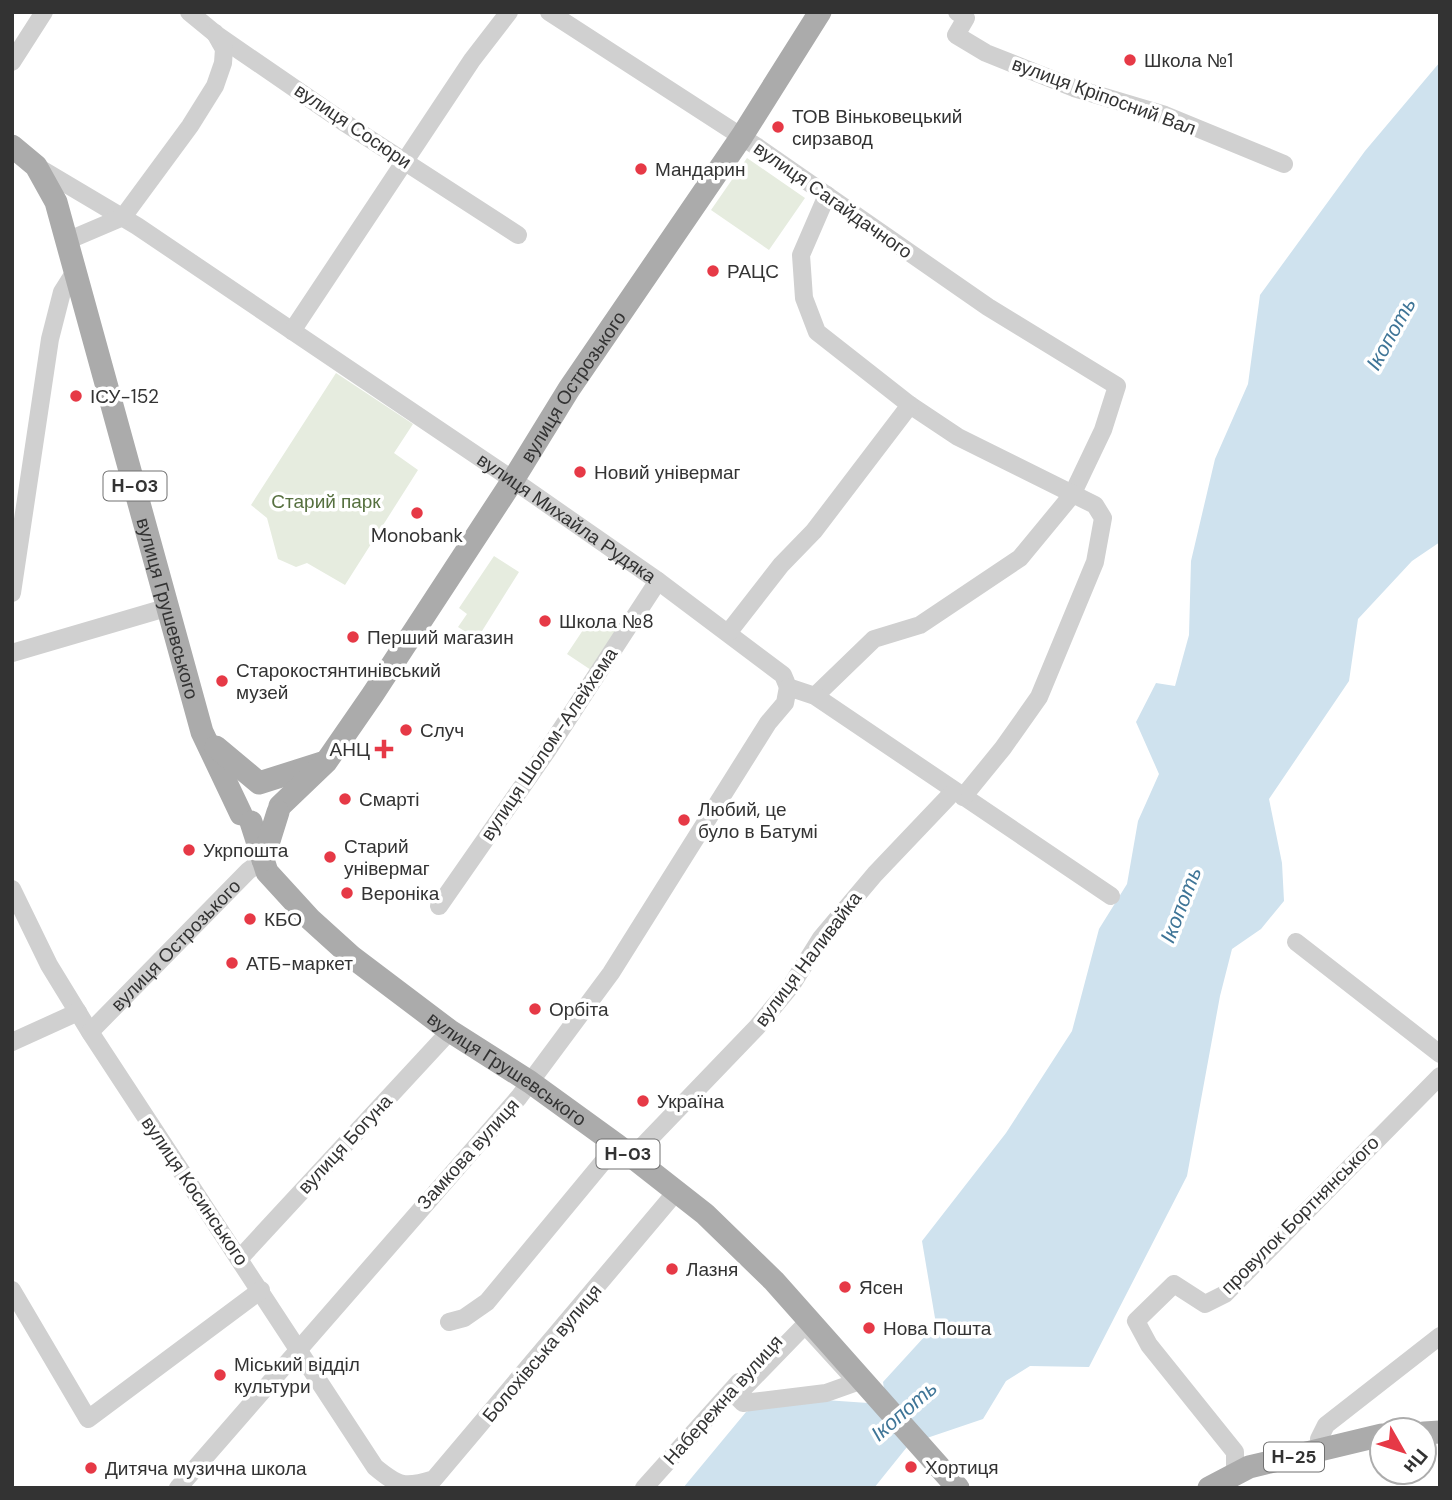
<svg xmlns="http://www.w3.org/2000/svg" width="1452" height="1500" viewBox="0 0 1452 1500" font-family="'DM Sans',sans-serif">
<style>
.green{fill:#e6ecdf}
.water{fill:#cfe2ee}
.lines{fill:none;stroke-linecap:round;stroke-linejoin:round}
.minor{stroke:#d0d0d0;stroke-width:18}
.major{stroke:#ababab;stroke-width:23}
.poi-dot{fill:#e63946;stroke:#fff;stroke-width:2.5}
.labels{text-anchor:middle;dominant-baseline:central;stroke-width:7;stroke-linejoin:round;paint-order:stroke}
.shield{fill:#fff;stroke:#707070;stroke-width:2}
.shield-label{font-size:18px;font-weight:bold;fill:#333}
.poi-label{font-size:19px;fill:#333;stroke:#fff;text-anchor:start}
.street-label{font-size:19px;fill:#333;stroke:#fff}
.park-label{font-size:19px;fill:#56703f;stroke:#fff}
.water-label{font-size:21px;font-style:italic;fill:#3f7597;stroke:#fff}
</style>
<rect width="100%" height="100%" fill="#fff"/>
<!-- green -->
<path class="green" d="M747,158l58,40 -36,52 -58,-40z
M336,373l77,51 -19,29 24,17 -73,115 -38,-22 -11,4 -18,-8 -11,-41 -16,-13z
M494,556l25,16 -42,67 -19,-12 9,-13 -8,-6z
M593,615l24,16 -26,39 -24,-16z"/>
<!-- water -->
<path class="water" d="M1440,62v480l-28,19 -54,58 -9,62 -80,118 13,64 2,38 -23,28 -29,20 -12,47 -33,180 -98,191 -59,-1 -24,15 -23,38 -59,20 -40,-50 -1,-7 53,-58 -14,-83 84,-108 66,-102 27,-102 28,-45 11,-63 21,-47 -23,-52 20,-39 19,3 14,-51 2,-74 24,-102 33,-75 12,-89 105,-144z
M825,1400l43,3 39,44 -33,41h-191l63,-76 10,-4z"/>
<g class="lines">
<!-- minor -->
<g class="minor">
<path d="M189,12l28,23 128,88 173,112"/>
<path d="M549,12l207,134 232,161 129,79 -14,44 -31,65 -52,63 -100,67 -46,14 -59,57"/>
<path d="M957,12l9,6 -10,17 30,18 88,35 91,27 119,49"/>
<path d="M12,62l32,-50"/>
<path id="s1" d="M36,166l101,60 376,254 145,101 125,94 5,12 27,9 296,200"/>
<path d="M827,195l-26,60 3,43 13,34 93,73 48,32 137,68 8,13 -8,44 -56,135 -36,51 -40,49"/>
<path d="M69,240l54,-23 67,-91 25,-40 8,-23 1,-14 -9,-16"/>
<path d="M292,331l180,-271 37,-48"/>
<path d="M12,593l38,-254 12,-47 12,-19"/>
<path d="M728,633l53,-68 33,-34 96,-126"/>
<path d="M12,653l157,-46"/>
<path d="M12,889l37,76 41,67 285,435c24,20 30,21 59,12l242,-287"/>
<path d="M439,906l108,-155 111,-170"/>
<path d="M1296,942l144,112"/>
<path id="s2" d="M90,1032l158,-161 15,-11"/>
<path d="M12,1042l66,-30"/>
<path d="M632,1157l125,-130 34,-41 30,-48 54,-64 79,-83"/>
<path d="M240,1258l210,-227"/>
<path d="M12,1290l76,129 173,-129"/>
<path d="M449,1322l15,-4 23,-16 130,-157"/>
<path d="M805,1325l52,57 -31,11 -83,10 -7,-7z"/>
<path d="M1321,1450l-2,-11 7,-14 114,-89"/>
<path d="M1235,1474v-22l-86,-107 -13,-24 38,-37 31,20 20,-10 215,-218"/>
<path d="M178,1488l341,-391 92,-124 157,-250 17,-20 3,-16"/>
<path d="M644,1488l95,-106"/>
</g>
<!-- major -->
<g class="major">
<path id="s3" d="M12,146l24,20 20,36 146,530 39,82"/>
<path d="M216,747l43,36 63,-20"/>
<path id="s4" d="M280,806l46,-44 47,-68 140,-214 56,-91 173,-253 78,-124"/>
<path id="s5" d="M251,822l16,50 43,47 42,38 98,74 80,51 87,63 88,69 69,67 184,207"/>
<path d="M263,860l15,-48"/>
<path d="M1424,1433l16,-1"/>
<path d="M1209,1488l40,-21 133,-32"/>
</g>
</g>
<!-- markers -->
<g class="poi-dot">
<circle cx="1130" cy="60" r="7"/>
<circle cx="778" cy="127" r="7"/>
<circle cx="641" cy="169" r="7"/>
<circle cx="713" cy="271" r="7"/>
<circle cx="76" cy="396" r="7"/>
<circle cx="580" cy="472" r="7"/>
<circle cx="417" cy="513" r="7"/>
<circle cx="545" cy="621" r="7"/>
<circle cx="353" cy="637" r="7"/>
<circle cx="222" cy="681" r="7"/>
<circle cx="406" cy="730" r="7"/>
<path d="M380.5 738.5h7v7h7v7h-7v7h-7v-7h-7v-7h7z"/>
<circle cx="345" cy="799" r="7"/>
<circle cx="684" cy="820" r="7"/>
<circle cx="189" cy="850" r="7"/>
<circle cx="330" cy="857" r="7"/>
<circle cx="347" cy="893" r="7"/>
<circle cx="250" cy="919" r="7"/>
<circle cx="232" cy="963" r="7"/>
<circle cx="535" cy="1009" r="7"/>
<circle cx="643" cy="1101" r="7"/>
<circle cx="672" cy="1269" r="7"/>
<circle cx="845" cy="1287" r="7"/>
<circle cx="869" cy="1328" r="7"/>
<circle cx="220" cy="1375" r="7"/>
<circle cx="911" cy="1467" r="7"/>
<circle cx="91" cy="1468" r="7"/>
</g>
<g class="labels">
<!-- shield labels -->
<g class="shield">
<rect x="103.5" y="471.5" width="63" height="29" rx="5"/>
<rect x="596.5" y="1139.5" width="63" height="29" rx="5"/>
<rect x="1264" y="1442.5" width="60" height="29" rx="5"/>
</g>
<g class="shield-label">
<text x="135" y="486">Н-03</text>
<text x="628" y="1154">Н-03</text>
<text x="1294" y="1457">Н-25</text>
</g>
<!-- poi labels -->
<g class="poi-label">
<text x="1144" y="60">Школа №1</text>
<text x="792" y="116">ТОВ Віньковецький<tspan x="792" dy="22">сирзавод</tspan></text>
<text x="655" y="169">Мандарин</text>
<text x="727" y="271">РАЦС</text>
<text x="90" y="396">ІСУ-152</text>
<text x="594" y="472">Новий універмаг</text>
<text x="417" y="535" text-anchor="middle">Monobank</text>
<text x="559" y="621">Школа №8</text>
<text x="367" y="637">Перший магазин</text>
<text x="236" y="670">Старокостянтинівський<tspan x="236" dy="22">музей</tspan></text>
<text x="420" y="730">Случ</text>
<text x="370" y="749" text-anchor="end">АНЦ</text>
<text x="359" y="799">Смарті</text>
<text x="698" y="809">Любий, це<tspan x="698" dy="22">було в Батумі</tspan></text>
<text x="344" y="846">Старий<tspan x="344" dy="22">універмаг</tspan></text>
<text x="203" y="850">Укрпошта</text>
<text x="361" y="893">Вероніка</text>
<text x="264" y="919">КБО</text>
<text x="246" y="963">АТБ-маркет</text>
<text x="549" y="1009">Орбіта</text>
<text x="657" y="1101">Україна</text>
<text x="686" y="1269">Лазня</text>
<text x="859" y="1287">Ясен</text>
<text x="883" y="1328">Нова Пошта</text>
<text x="234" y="1364">Міський відділ<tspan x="234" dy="22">культури</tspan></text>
<text x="925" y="1467">Хортиця</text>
<text x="105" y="1468">Дитяча музична школа</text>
</g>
<!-- street labels -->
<g class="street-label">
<text transform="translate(1104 96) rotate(20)">вулиця Кріпосний Вал</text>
<text transform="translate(353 126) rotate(34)">вулиця Сосюри</text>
<text transform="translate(833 200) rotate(35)">вулиця Сагайдачного</text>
<text stroke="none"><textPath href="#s4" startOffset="513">вулиця Острозького</textPath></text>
<text stroke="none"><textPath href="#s1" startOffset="637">вулиця Михайла Рудяка</textPath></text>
<text stroke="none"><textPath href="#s3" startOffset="494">вулиця Грушевського</textPath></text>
<text transform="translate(549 744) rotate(-56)">вулиця Шолом-Алейхема</text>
<text stroke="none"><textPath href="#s2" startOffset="122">вулиця Острозького</textPath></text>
<text transform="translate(808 959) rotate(-53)">вулиця Наливайка</text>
<text stroke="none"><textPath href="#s5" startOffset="364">вулиця Грушевського</textPath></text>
<text transform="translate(345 1144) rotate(-47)">вулиця Богуна</text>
<text transform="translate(468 1154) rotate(-48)">Замкова вулиця</text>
<text transform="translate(195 1191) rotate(56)">вулиця Косинського</text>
<text transform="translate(1300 1215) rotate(-45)">провулок Бортнянського</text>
<text transform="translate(542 1353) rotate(-50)">Болохівська вулиця</text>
<text transform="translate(723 1400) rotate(-48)">Набережна вулиця</text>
</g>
<!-- park labels -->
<g class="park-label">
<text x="326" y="501">Старий парк</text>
</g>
<!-- water labels -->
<g class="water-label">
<text transform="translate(1391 334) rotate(-61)">Ікопоть</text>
<text transform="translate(1181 905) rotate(-69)">Ікопоть</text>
<text transform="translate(904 1411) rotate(-41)">Ікопоть</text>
</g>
</g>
<!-- border -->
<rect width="1452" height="1500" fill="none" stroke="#333333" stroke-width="28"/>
<!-- north arrow -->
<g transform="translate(1403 1451) rotate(129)"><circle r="33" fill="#ffffff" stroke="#adadad" stroke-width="2"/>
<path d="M0-5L12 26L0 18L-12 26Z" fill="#e63946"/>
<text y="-10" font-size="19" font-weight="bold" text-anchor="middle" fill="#333333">Пн</text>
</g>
</svg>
